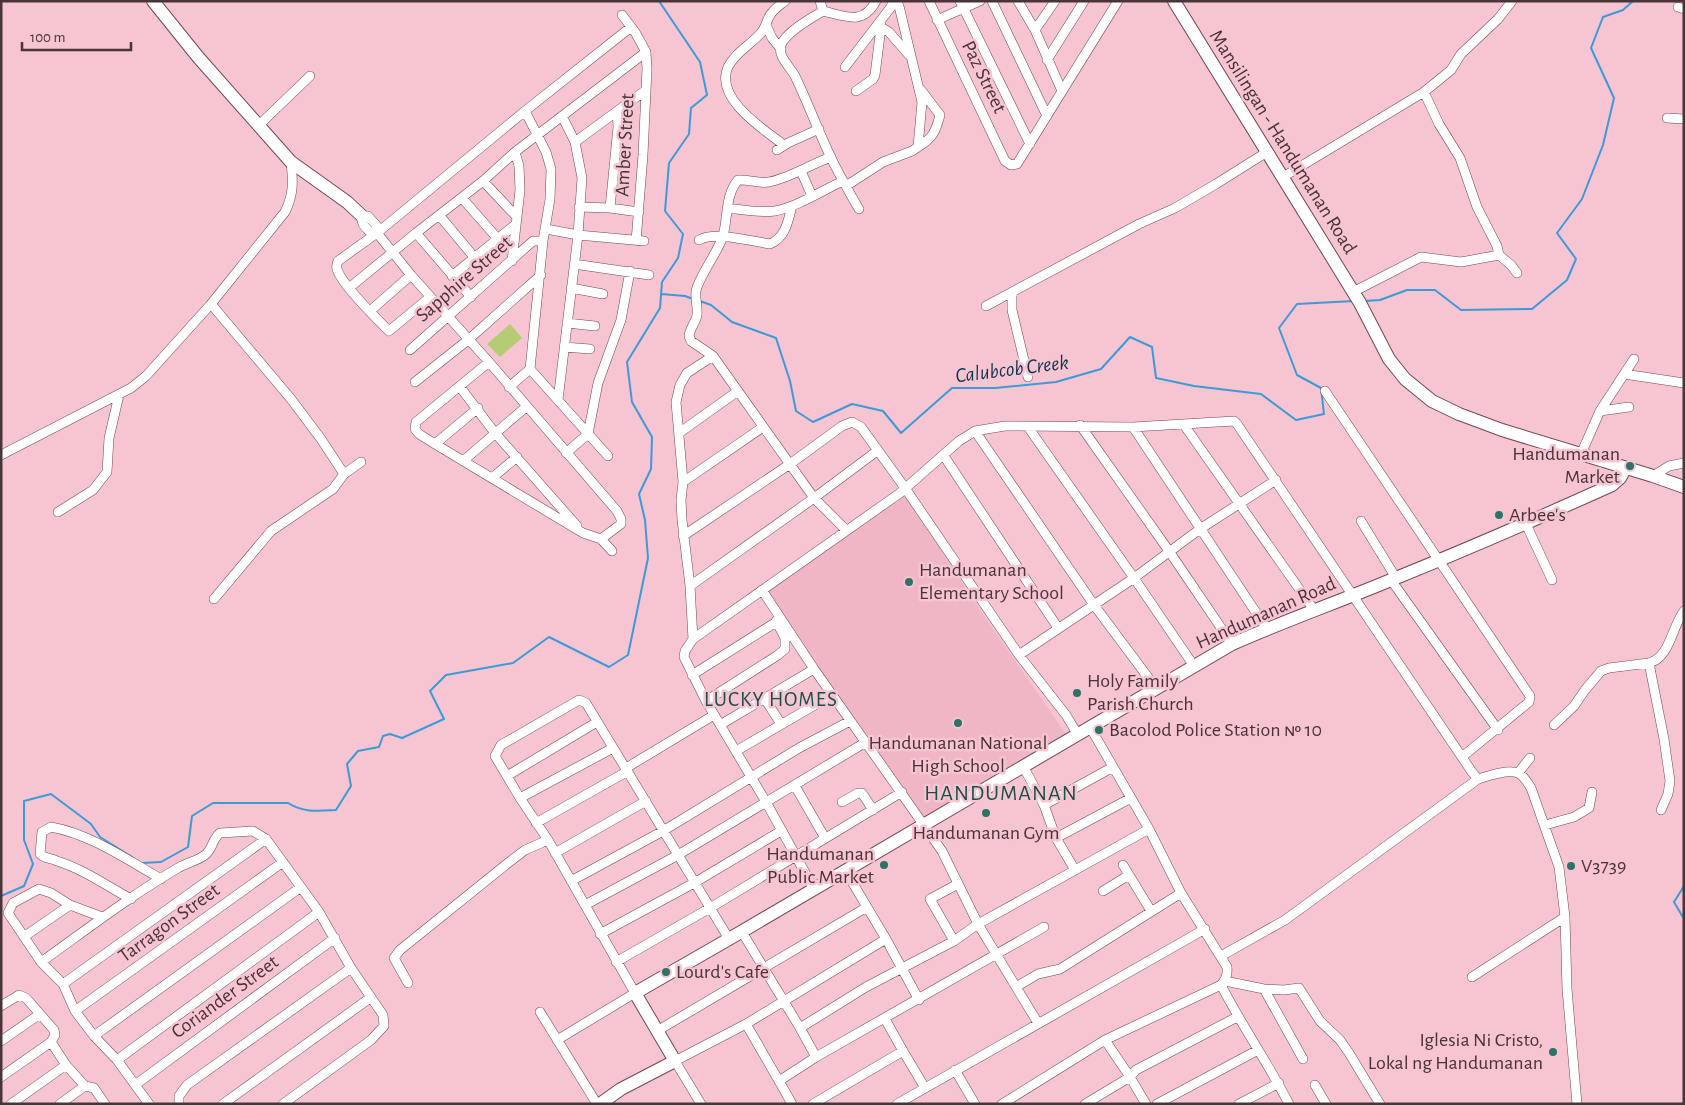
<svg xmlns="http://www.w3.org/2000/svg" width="1685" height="1105" viewBox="0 0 1685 1105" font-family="'Alegreya Sans',sans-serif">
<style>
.built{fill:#f0b6c5}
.green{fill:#b5cc74}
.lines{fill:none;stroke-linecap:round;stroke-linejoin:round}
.stream{stroke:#3b9bd9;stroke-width:2}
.street-casing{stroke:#724854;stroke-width:10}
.secondary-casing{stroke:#724854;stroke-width:14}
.street{stroke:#fff;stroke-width:9}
.secondary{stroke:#fff;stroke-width:12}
.poi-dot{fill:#2d7267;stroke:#f7c4d1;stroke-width:2}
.labels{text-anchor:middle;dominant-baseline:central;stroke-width:5;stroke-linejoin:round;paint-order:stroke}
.street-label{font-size:20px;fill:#483439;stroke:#f7c4d1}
.poi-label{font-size:20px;fill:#483439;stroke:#f7c4d1;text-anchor:start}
.water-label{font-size:21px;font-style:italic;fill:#0d354f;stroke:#f7c4d1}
.neighbourhood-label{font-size:21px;letter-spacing:1px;fill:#185048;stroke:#f7c4d1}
.quarter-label{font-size:22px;letter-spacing:1px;fill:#185048;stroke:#f7c4d1}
</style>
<rect width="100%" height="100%" fill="#f7c4d1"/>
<!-- built -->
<path class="built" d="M904,494l82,125 80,115 -142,84 -74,-107 -44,-57 -39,-63z"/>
<!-- green -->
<path class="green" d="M510,324l12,14 -22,19 -13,-13z"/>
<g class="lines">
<!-- stream -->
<path class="stream" d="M661,294l24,2 8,3
M700,301l11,4 21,17 44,16 14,43 6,30 17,11 39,-18 31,7 18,22 51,-45h43l61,-6 45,-13 29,-32 22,10 4,31 38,8 67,8 35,26 28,-6 -3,-26 -24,-13 -18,-47 18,-24 57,-3
M1364,301l16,-1 27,-10h28l26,20 71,-1 35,-29 9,-21 -19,-26 25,-34 21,-54 11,-47 -23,-50 12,-31 20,-7 10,-9
M142,863l19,-1 27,-15 4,-31 21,-13h75c16,10 30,8 48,7l15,-24 -4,-22 11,-13 21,-4 4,-11 7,-2 12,4 42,-19 -14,-28 16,-16 67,-12 36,-26 60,30 19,-12 20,-97 -3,-38 -6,-26 12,-25 1,-32 -20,-35 -5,-40 33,-54 2,-26 16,-24 5,-24 -18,-23 4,-48 20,-29 2,-26 16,-13 -7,-33 -41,-61
M1684,886l-10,16 10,17
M1,896l23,-10 9,-22 -9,-24v-39l27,-7 40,30 9,13 32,20"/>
<defs>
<path id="street" d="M820,1l3,10
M929,1l76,160 6,4 6,-1 101,-163
M960,1l70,143
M992,1l55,115
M1018,1l17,29 27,61
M1678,7l6,2
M622,15l13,17 11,20 1,17 -4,86 -7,86
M937,20l43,-19
M766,25l6,13 9,11
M881,27l8,5 20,23
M1035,30l20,-29
M1047,60l37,-59
M845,67l46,-60 2,-6
M856,91l17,-12 2,-4 6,-48 -1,-5
M525,111l21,41 5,17 -1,30 -7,42 -13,128 78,87
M1667,118l17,1
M259,125l51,-49
M575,142l71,-52
M784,145c-21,-16 -70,-47 -56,-78 7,-14 22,-22 32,-33 5,-5 6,-11 9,-17 3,-7 10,-11 16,-16
M918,147c15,-9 18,-16 22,-32l-19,-25
M777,150l11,-7 31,-14
M291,162c2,19 3,32 -6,50l-74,92 80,95 30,40 23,35 17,-12
M801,171l11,25
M1283,177l141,-85 27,-22 10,-16 37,-35 14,-18
M483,181l33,35
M846,186l37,-24 29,-11 6,-4 4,-45 -23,-96 -4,-5
M462,198l36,41
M579,207l31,1 29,4
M610,208l8,-81 -1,-16
M728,208c16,2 31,5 47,3 22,-4 48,-21 68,-30
M859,209c-9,-15 -17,-30 -25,-45 -14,-28 -25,-59 -39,-88 -4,-8 -18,-20 -14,-31 5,-13 30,-27 42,-34 22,5 40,15 53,-10
M439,215l35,42
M546,229l32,6 66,6
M377,233l-7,-1c-5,-5 -9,-8 -8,-16h6l9,10v7l34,42 78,87 128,149 4,8v5l-20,15
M416,233l55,64
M699,240c16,-9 52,1 71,4 16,-7 18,-23 22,-38
M1499,255l12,10 6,8
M512,261l8,-71 -1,-24 -4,-14
M574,264l75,11
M452,276l64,-52
M349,288l67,-55 67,-52 32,-29 131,-100
M571,288l32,6
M1012,292v18l16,67
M1353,292l68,-35 40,5 38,-7 -2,-9 -20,-39 -17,-49 -21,-34 -15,-32
M430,297l-41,34c-13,-13 -48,-47 -52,-62 -1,-4 0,-4 1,-8l39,-28 148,-122 106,-84
M986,306l153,-82 36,-16 41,-24 51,-32
M370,311l41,-36
M567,323l28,3
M564,347l26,2
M410,350l123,-109h10
M713,356l-22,-15 -2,-5c1,-8 7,-14 8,-21 1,-8 -2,-16 -1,-24 2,-13 22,-39 27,-55 5,-18 2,-41 15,-56 10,-1 21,4 31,2 21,-4 42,-18 62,-25
M489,362l-73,60 -1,7 4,5 16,10 148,89 18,6 11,12
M1624,374l60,9
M415,382l53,-42 73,-65
M460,387l35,46 82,93
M509,387l21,-18
M1325,391l205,305 -1,6 -67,55
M558,400l20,-165 4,-57 -7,-36 -13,-26
M1600,411l29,-4
M1080,425l89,126 63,93
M1184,425l130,185
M1028,427l106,151 60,88
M1133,427l134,202
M975,431l119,174 62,83
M679,433l59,-42
M435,444l43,-36
M566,453l22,-19 10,-51 23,-63 9,-49
M1581,454l19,-43 34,-52
M1,455l130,-67 15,-12 65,-72
M944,456l114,172
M463,461l63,-54
M1653,476l16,-10 15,-3
M492,478l25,-21
M683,482l80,-55
M58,512l35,-22 14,-18 2,-34 10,-43
M1361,521l35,57
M1526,524l26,56
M683,536l107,-72 52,-38 10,-4 9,5 44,61 114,167 47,60 12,20
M1391,580l107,150
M690,586l124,-88 63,-47
M762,590l52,79 128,182 36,73 38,63 22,-13 22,-5 121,-76
M214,599l57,-68 62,-42 11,-15
M693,639l-3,-53 -8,-66 -1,-20 2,-18 -7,-80 4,-17 7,-12 26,-17 101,142 32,32
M1019,655l115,-77 66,-49 76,-49
M1649,663c21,-5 23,-37 35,-52
M692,675l89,-56
M765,699l16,25
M706,701l72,-46 7,-6v-11l-9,-17
M720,725l94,-56
M1554,725l20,-19 11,-16 16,-19 8,-3 40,-5 15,76 6,42 -2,13 -7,16
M736,751l96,-56
M1023,766l21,39 12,33 19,32
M626,768l88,-53
M1518,773l12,-15
M507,776l90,-54
M1478,779c10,-3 30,-10 40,-6 6,3 10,10 13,15l28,79 6,50 2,72 10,115
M795,786l30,52
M520,798l93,-50
M842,802l16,-9h4l11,17
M1044,805l69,-38
M536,823l92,-52
M1545,825l29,-8 15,-9 3,-16
M1056,838l75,-40
M555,853l91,-52
M1123,865l28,46
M845,870l41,69 33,61
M571,881l92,-50 136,-83 51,-27
M814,889l-48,-87 -60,-101 -22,-44 1,-6 8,-12 207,-146 59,-52 16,-10 30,-5 128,1 101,-6 3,3 235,348 6,7 -193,141 -64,36
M1103,891l26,-16
M131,899c-24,-13 -48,-30 -74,-38 -6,-3 -12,-2 -17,-7l2,-22 9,-5c39,7 75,32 110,52
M585,905l93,-50 188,-113
M102,917l-32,-12 -19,-12 -12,-4 -26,14 -5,10 33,49 22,22 12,27 19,25 23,24 32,44
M742,932l58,96 16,29
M600,934l94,-51 87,-52
M25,936l45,-31
M954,941l-24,-42 28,-15
M41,962c45,-32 89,-66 137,-94 8,-5 19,-7 27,-13 8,-6 7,-16 15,-22l33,-2 13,8
M616,962l94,-54 192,-116
M1472,977l93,-60
M1225,981l39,8 20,1 15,-2 21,33 20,19 9,13 31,51
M408,983l-14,-25 6,-8 108,-87 17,-13 23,-10
M63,984l203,-145 53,73 32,56 32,47 1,11 -13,14 -88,64
M1221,985c21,41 47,78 68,119
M1016,987l22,36
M1264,989l39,70
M1,1006l18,-11 7,3 28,32 1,5 -4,7 15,23 19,21 9,2 11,16
M75,1011l208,-149
M540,1012l57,92
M885,1019l18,32
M746,1024l33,57
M800,1028l66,-41 88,-46 24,-17 171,-95
M657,1031l210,-124
M94,1036l207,-149
M557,1040l78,-47 -87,-153 -28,-42 -25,-42 6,-11 78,-45 7,3 143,236
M1105,1040l25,37 16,27
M1,1041l39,-27
M117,1060l202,-148
M955,1070l20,34
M1,1077l50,-35
M135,1085l200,-147
M1315,1085l11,19
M11,1104l55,-39
M60,1104l25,-18
M179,1104v-8l8,-11 164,-117
M223,1104l147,-106
M701,1104l-26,-43 71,-37 140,-85
M792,1104l-13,-23 37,-24 228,-130
M813,1104l90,-53 22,37
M897,1104l308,-175
M1002,1104l103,-64 116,-55c5,-5 7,-10 6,-18l-46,-74 -32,-64 -59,-102
M1085,1104l45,-27 6,-7 101,-53
M1157,1104l101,-54
M1239,1104l40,-21"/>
<path id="secondary" d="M153,1l45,56 93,105 56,40 15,14
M1174,1l186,302 29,56 16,20 27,22 27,13 43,16 151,46 31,11
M600,1104l21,-15 54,-28 -40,-68 94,-54 503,-295c52,-23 106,-42 159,-64 74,-30 148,-62 221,-95l8,-7 5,-9"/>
</defs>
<!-- street casing -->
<use href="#street" class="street-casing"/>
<!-- secondary casing -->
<use href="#secondary" class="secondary-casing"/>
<!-- street -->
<use href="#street" class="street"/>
<!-- secondary -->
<use href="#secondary" class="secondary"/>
</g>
<!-- markers -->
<g class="poi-dot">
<circle cx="1630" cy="466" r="5"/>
<circle cx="1499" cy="515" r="5"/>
<circle cx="909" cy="582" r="5"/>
<circle cx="1077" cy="693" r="5"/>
<circle cx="958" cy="723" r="5"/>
<circle cx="1099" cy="730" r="5"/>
<circle cx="986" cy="813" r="5"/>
<circle cx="884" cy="865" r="5"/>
<circle cx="1571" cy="866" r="5"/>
<circle cx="666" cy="972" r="5"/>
<circle cx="1553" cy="1052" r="5"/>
</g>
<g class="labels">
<!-- street labels -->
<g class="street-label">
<text transform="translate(984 77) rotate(64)">Paz Street</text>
<text transform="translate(1283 142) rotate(58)">Mansilingan - Handumanan Road</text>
<text transform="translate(625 145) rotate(-87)">Amber Street</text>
<text transform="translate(464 279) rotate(-41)">Sapphire Street</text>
<text transform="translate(1266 613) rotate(-24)">Handumanan Road</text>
<text transform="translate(169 923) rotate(-36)">Tarragon Street</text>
<text transform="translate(225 997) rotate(-36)">Coriander Street</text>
</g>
<!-- poi labels -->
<g class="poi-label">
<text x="1620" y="454" text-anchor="end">Handumanan<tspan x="1620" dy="23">Market</tspan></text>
<text x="1509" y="515">Arbee's</text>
<text x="919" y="570">Handumanan<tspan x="919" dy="23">Elementary School</tspan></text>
<text x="1087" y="681">Holy Family<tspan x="1087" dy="23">Parish Church</tspan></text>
<text x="1109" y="730">Bacolod Police Station № 10</text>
<text x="958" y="743" text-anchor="middle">Handumanan National<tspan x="958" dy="23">High School</tspan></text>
<text x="986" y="833" text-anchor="middle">Handumanan Gym</text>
<text x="874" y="854" text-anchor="end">Handumanan<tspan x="874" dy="23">Public Market</tspan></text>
<text x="1581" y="866">V3739</text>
<text x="676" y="972">Lourd's Cafe</text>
<text x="1543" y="1040" text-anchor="end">Iglesia Ni Cristo,<tspan x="1543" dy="23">Lokal ng Handumanan</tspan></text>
</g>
<!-- water labels -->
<g class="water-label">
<text transform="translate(1012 369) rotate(-7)">Calubcob Creek</text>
</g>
<!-- neighbourhood labels -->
<g class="neighbourhood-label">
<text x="771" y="699">LUCKY HOMES</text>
</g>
<!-- quarter labels -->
<g class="quarter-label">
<text x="1001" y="793">HANDUMANAN</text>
</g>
</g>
<!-- border -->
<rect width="1685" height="1105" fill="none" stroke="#483439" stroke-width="5"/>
<!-- scale -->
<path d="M22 42v8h109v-8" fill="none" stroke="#483439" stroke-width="2.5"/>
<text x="30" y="42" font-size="15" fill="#483439" stroke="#f7c4d1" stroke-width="4" paint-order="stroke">100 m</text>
</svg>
